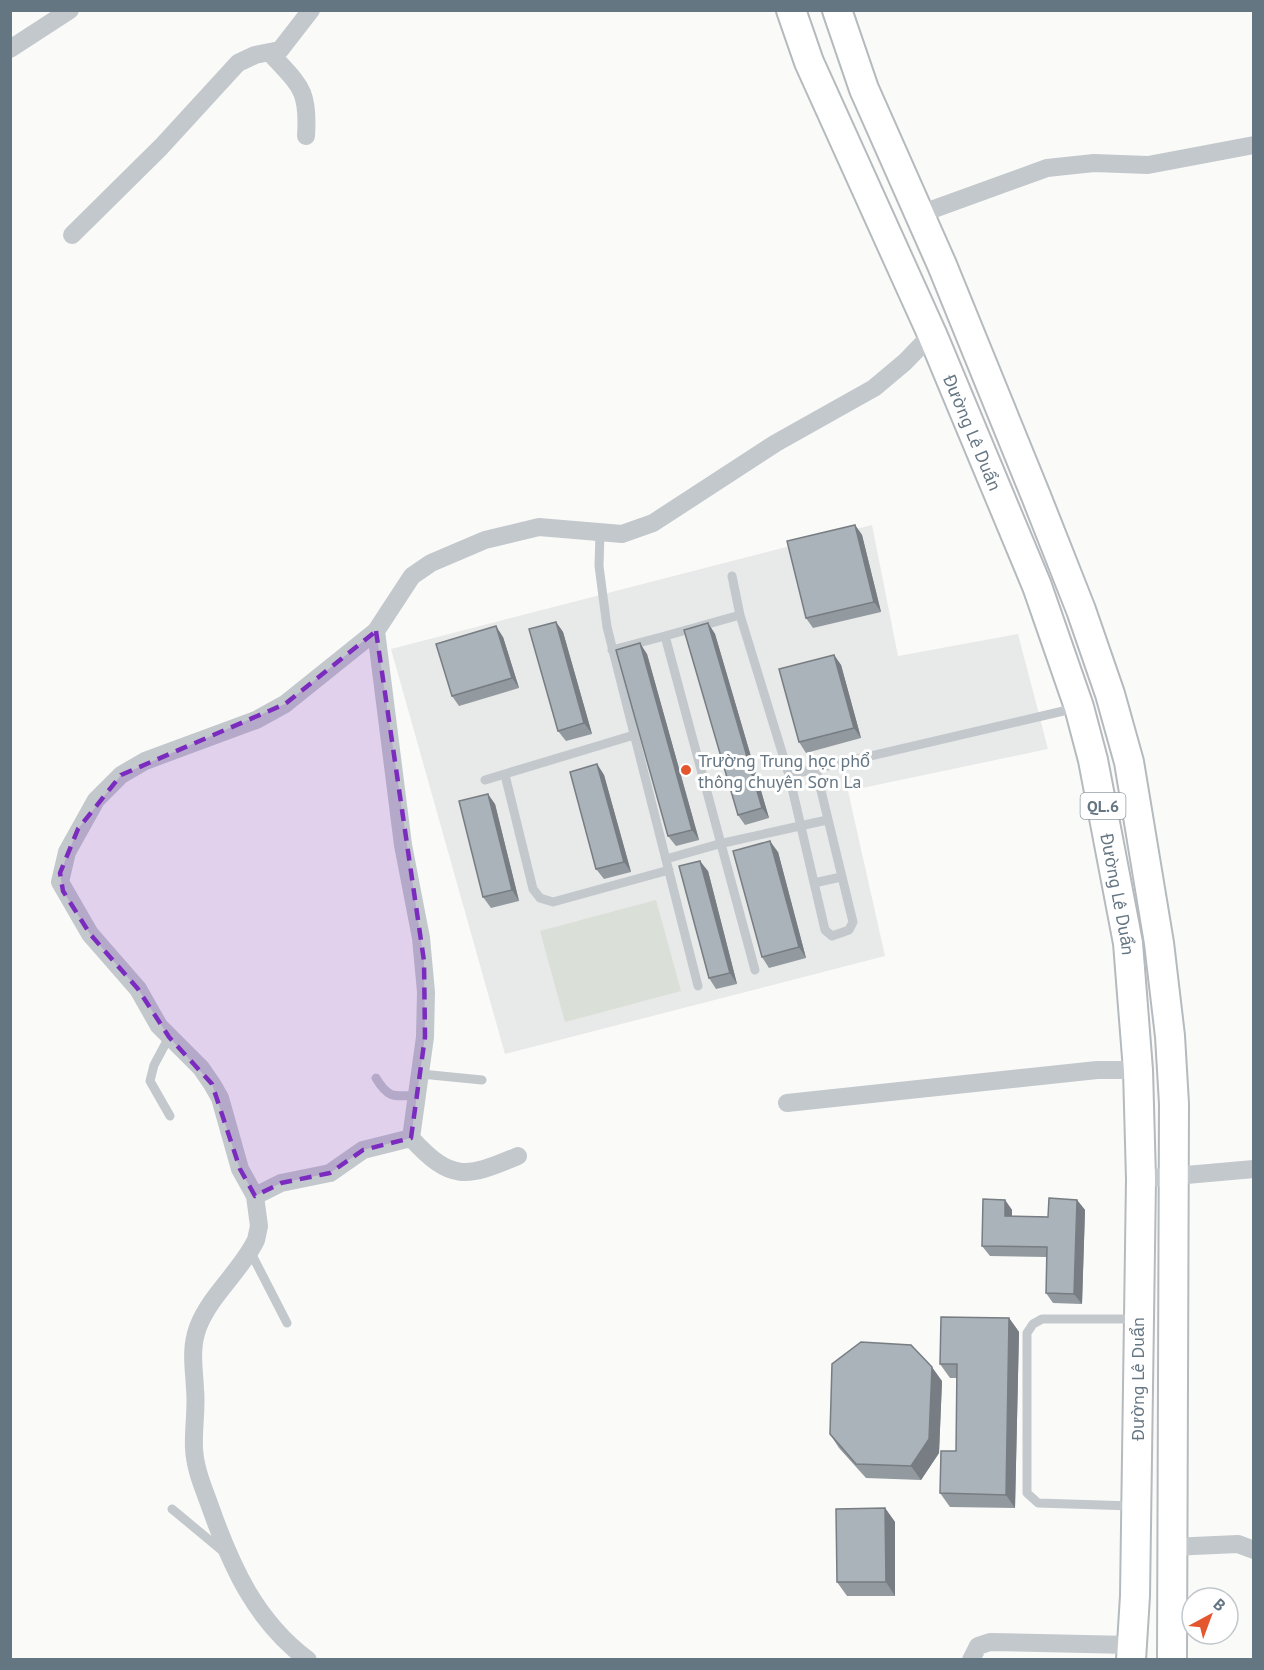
<svg xmlns="http://www.w3.org/2000/svg" width="1264" height="1670" viewBox="0 0 1264 1670" font-family="'PT Sans',sans-serif">
<style>
.built{fill:#e8e9e9}
.green{fill:#dadfd7}
.lines{fill:none;stroke-linecap:round;stroke-linejoin:round}
.primary-casing{stroke:#b5babe;stroke-width:32}
.service{stroke:#c3c8cc;stroke-width:9}
.minor{stroke:#c3c8cc;stroke-width:18}
.primary{stroke:#fff;stroke-width:28}
.wall{fill:#929a9f}
.shaded-wall{fill:#777d82}
.building{fill:#aab3b9;stroke:#777d82;stroke-width:1.5}
.marked{fill:#7b2cbf;fill-opacity:0.2;stroke:#7b2cbf;stroke-width:4.5;stroke-dasharray:12 8;stroke-linejoin:round}
.poi-dot{fill:#e4572e;stroke:#fff;stroke-width:2}
.labels{text-anchor:middle;dominant-baseline:central;stroke-width:6;stroke-linejoin:round;paint-order:stroke}
.shield{fill:#fff;stroke:#939fa8;stroke-width:1.5}
.shield-label{font-size:16px;font-weight:bold;fill:#657683}
.street-label{font-size:18px;fill:#657683;stroke:#fff}
.poi-label{font-size:18px;fill:#657683;stroke:#fff;text-anchor:start}
</style>
<rect width="100%" height="100%" fill="#fafaf8"/>
<!-- built -->
<path class="built" d="M872,525l26,131 120,-22 30,115 -200,42 37,165 -380,98 -114,-405z"/>
<!-- green -->
<path class="green" d="M656,900l25,91 -116,31 -25,-91z"/>
<g class="lines">
<defs>
<g id="primary">
<path id="s1" d="M791,10l18,52 123,272 105,252 42,121 14,53 35,183 10,127 3,109 -6,417 -4,64"/>
<path d="M837,10l27,79 78,176 94,231 45,114 29,84 19,68 30,181 11,93 4,68 -2,556"/>
</g>
</defs>
<!-- primary casing -->
<use href="#primary" class="primary-casing"/>
<!-- service -->
<path class="service" d="M600,533l-1,33 8,61 91,359
M732,576l8,39 49,160 36,155 7,6 17,-6 4,-8 -37,-152
M740,615l-75,21 90,334
M612,650l53,-14
M505,775l28,114 7,9 13,4 116,-32
M789,775l287,-67
M485,780l149,-45
M666,859l53,-15 108,-24
M814,883l27,-6
M169,1037l-15,28 -4,16 20,35
M421,1074l61,6
M376,1078c13,22 19,18 43,17
M250,1251l37,72
M1133,1506l-95,-3 -11,-10v-160l6,-9 9,-5h93
M172,1509l53,44"/>
<!-- minor -->
<path class="minor" d="M10,49l60,-39
M270,53c30,33 39,36 36,83
M920,214l127,-46 47,-5 54,2 106,-20
M72,235l89,-88 77,-84 17,-8 25,-5 31,-40
M376,631l27,214 18,93 5,54 -1,45 -14,101
M787,1103l310,-33h41
M411,1138c40,44 55,40 107,18
M1141,1179l113,-10
M255,1196l26,-13 49,-10 33,-23 48,-12
M1171,1547l67,-3 16,6
M308,1660c-52,-39 -76,-92 -97,-151 -7,-20 -16,-39 -17,-61 -1,-19 3,-39 1,-59 -1,-22 -5,-40 3,-62 13,-33 43,-56 58,-87l3,-14 -4,-30 -15,-27 -20,-71 -8,-14 -11,-16 -42,-42 -21,-37 -48,-55 -30,-52 7,-30 29,-52 25,-25 24,-14 111,-41 29,-16 91,-73 36,-55 19,-13 54,-23 54,-13 83,7 31,-11 123,-80 98,-55 31,-26 27,-28
M971,1660l7,-14 12,-4 141,3"/>
<!-- primary -->
<use href="#primary" class="primary"/>
</g>
<!-- wall -->
<path class="wall" d="M855,525l7,10 19,77 -68,16 -7,-10z
M556,622l7,10 29,102 -26,7 -8,-10z
M708,623l7,11 54,184 -24,7 -7,-10z
M503,637l16,51 -60,18 -7,-10z
M647,654l52,186 -23,6 -8,-10z
M834,655l7,10 20,73 -55,15 -7,-11z
M597,764l7,11 27,97 -27,7 -8,-10z
M495,804l24,97 -28,7 -8,-11z
M778,852l28,106 -37,10 -7,-11z
M708,871l29,113 -21,5 -7,-11z
M1005,1200l7,10v6l36,1 29,-17 8,10 -3,94 -29,-1 -7,-10 1,-36 -57,-1 -8,-10z
M1009,1318l10,14 -4,176 -65,-1 -10,-14 16,-42 1,-73h-7l-10,-14z
M942,1381l-3,72 -18,27 -55,-2 -27,-30 -9,-14z
M885,1508l10,14v74h-48l-10,-14z"/>
<!-- shaded-wall -->
<path class="shaded-wall" d="M855,525l7,10 19,77 -7,-10z
M556,622l7,10 29,102 -8,-11z
M708,623l7,11 54,184 -7,-10z
M496,626l7,11 16,51 -7,-10z
M640,643l7,11 52,186 -7,-10z
M834,655l7,10 20,73 -7,-10z
M597,764l7,11 27,97 -7,-10z
M488,794l7,10 24,97 -7,-11z
M770,841l8,11 28,106 -7,-11z
M700,861l8,10 29,113 -7,-11z
M1005,1200l7,10v16l-7,-10z
M1077,1200l8,10 -3,94 -8,-10z
M1009,1318l10,14 -4,176 -9,-13z
M932,1367l10,14 -3,72 -18,27 -10,-14z
M885,1508l10,14v74l-9,-14z"/>
<!-- building -->
<path class="building" d="M855,525l19,77 -68,16 -19,-77z
M556,622l28,101 -26,8 -29,-102z
M708,623l54,185 -24,7 -54,-185z
M496,626l16,52 -60,18 -16,-52z
M640,643l52,187 -24,6 -52,-186z
M834,655l20,73 -55,14 -20,-73z
M597,764l27,98 -28,7 -26,-97z
M488,794l24,96 -29,7 -24,-96z
M770,841l29,106 -37,10 -29,-106z
M700,861l30,112 -21,5 -30,-112z
M1049,1198l28,2 -3,94 -28,-1 1,-46 -65,-1 1,-47 22,1v16l43,1z
M941,1317l68,1 -3,177 -66,-2 1,-42h15l1,-87h-17z
M861,1342l50,3 21,22 -3,72 -18,27 -55,-2 -26,-30 2,-70z
M885,1508l1,74h-49l-1,-73z"/>
<!-- marked area -->
<path class="marked" d="M376,631l48,330 1,76 -14,101 -48,12 -33,23 -49,10 -26,13 -15,-27 -28,-85 -43,-47 -31,-48 -48,-55 -27,-43 -3,-18 18,-44 43,-54 164,-71z"/>
<!-- markers -->
<circle class="poi-dot" cx="686" cy="770" r="6"/>
<g class="labels">
<!-- shield labels -->
<rect class="shield" x="1080.5" y="793" width="45" height="26" rx="4.5"/>
<g class="shield-label">
<text x="1103" y="806">QL.6</text>
</g>
<!-- street labels -->
<g class="street-label">
<text stroke="none"><textPath href="#s1" startOffset="460">Đường Lê Duẩn</textPath></text>
<text stroke="none"><textPath href="#s1" startOffset="946">Đường Lê Duẩn</textPath></text>
<text transform="translate(1137 1379) rotate(-90)">Đường Lê Duẩn</text>
</g>
<!-- poi labels -->
<g class="poi-label">
<text x="698" y="760">Trường Trung học phổ<tspan x="698" dy="21">thông chuyên Sơn La</tspan></text>
</g>
</g>
<!-- border -->
<rect width="1264" height="1670" fill="none" stroke="#657683" stroke-width="24"/>
<!-- north arrow -->
<g transform="translate(1210 1616) rotate(41)"><circle r="28" fill="#ffffff" stroke="#c1c8cd" stroke-width="1.5"/>
<path d="M0-4.5L10 22L0 15L-10 22Z" fill="#e4572e"/>
<text y="-9" font-size="16" font-weight="bold" text-anchor="middle" fill="#657683">B</text>
</g>
</svg>
